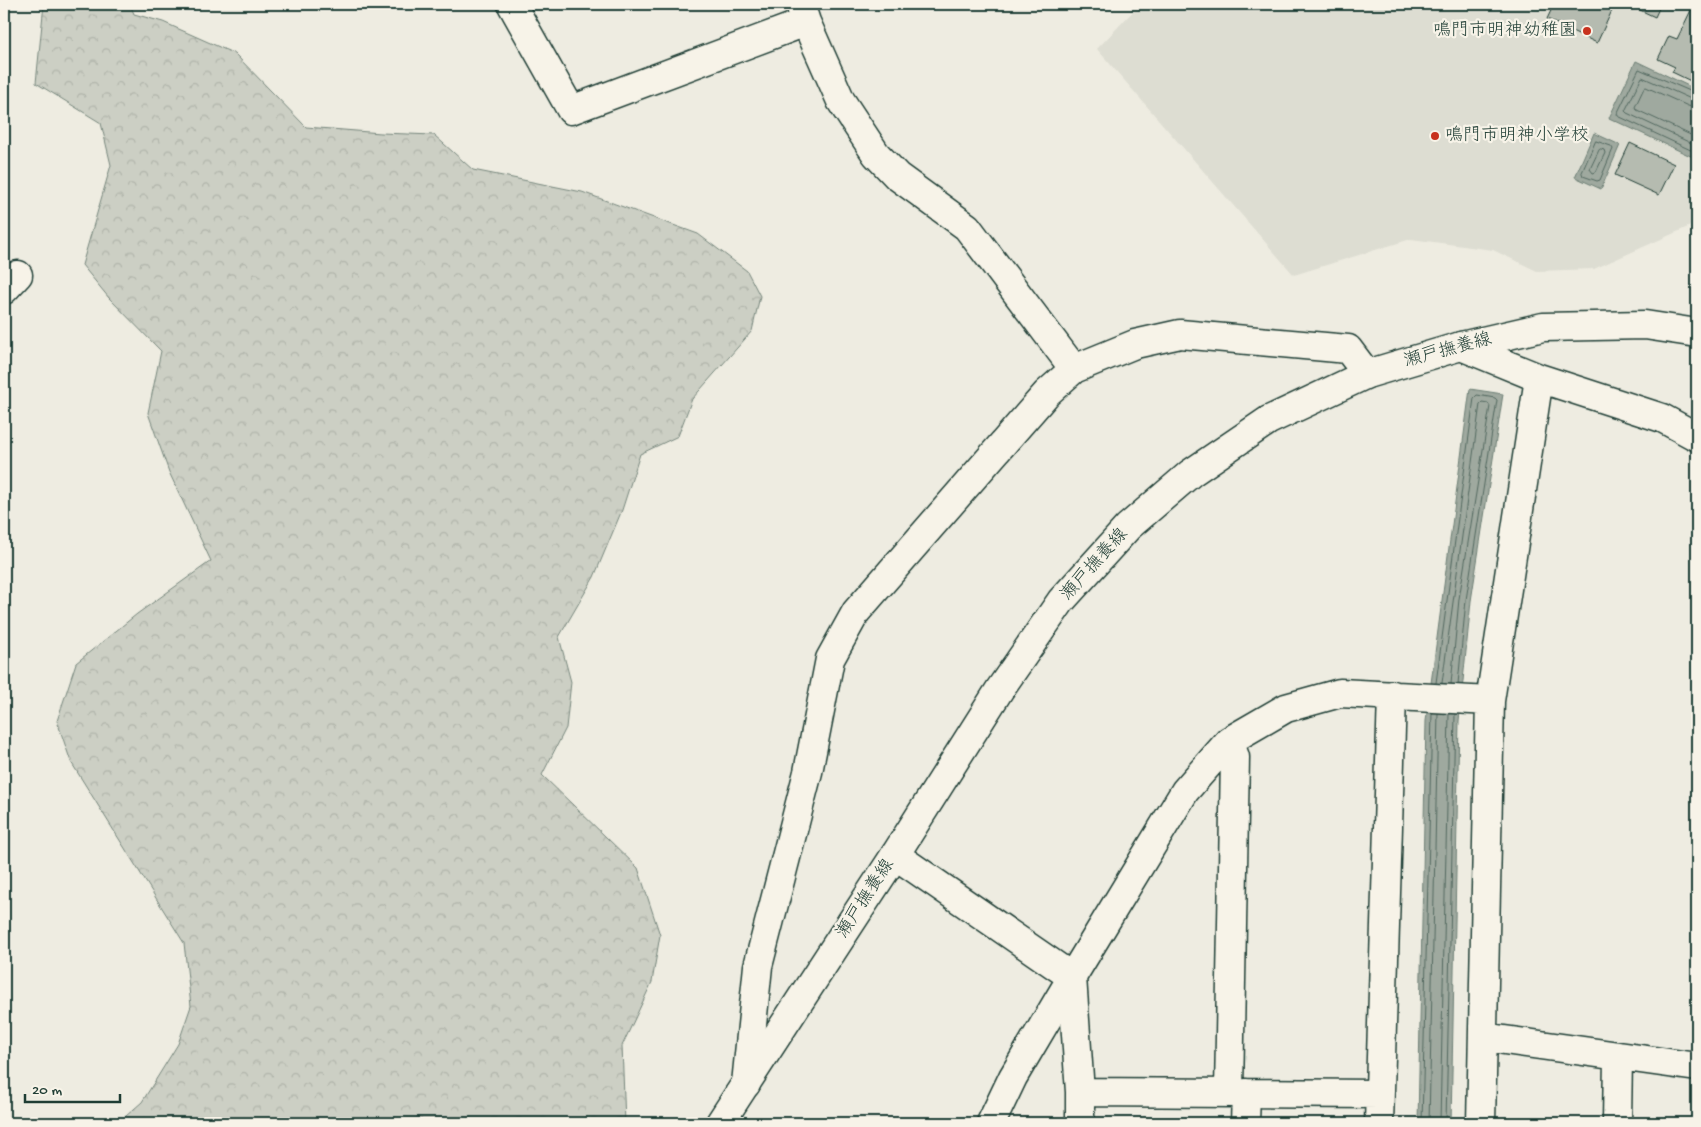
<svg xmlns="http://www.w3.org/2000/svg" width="1701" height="1127" viewBox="0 0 1701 1127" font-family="'Gochi Hand','Klee One',sans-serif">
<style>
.built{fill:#ddddd2}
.forest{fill:url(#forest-crowns);stroke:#76867c}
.water{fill:#9fa99f;stroke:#6c7e74}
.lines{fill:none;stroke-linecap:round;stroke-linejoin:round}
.shore{stroke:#52685f;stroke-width:1}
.building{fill:#b5bbb0;stroke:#1f3d34}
.minor-casing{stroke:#1f3d34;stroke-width:31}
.tertiary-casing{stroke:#1f3d34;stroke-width:31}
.primary-casing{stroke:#1f3d34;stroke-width:31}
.minor{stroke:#f7f3e8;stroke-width:28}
.tertiary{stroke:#f7f3e8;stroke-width:28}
.primary{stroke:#f7f3e8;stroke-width:28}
.poi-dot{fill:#c8321e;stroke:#f7f3e8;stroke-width:2}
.labels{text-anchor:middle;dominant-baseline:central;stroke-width:4.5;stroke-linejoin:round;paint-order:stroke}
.poi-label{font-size:18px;fill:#1f3d34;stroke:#f7f3e8;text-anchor:end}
.street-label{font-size:18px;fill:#1f3d34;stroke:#f7f3e8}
</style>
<defs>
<pattern id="forest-crowns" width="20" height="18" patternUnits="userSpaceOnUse" patternTransform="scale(1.25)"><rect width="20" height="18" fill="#cccfc4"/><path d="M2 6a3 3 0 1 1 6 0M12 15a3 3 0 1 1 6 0" fill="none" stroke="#afb3a9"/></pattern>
</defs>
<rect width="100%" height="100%" fill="#eeece1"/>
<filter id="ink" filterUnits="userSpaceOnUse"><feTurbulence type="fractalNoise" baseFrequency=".02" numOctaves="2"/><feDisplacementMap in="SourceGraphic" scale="10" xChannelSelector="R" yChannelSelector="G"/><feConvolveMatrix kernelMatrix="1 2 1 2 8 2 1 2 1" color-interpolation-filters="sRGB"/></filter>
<g filter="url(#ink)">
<!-- built -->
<path class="built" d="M1140,4h557v219l-103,46 -57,2 -44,-21 -82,-11 -117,36 -197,-226z"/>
<!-- forest -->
<path class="forest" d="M44,4h86l4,10 29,8 72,32 71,73 75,6 53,2 39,35 109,22 116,42 49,37 13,25 -8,35 -60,68 -14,37 -38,18 -18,56 -28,67 -35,60 12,45 -5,46 -24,47 96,93 22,67 -8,47 -30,64 3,77h-507l24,-21 36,-58 13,-38 -7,-63 -113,-181 -14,-41 19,-58 61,-49 74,-53 -42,-89 -21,-59 13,-62 -52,-53 -27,-33 29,-100 -10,-42 -65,-40z"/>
<!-- water -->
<path class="water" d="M1636,61l61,29v69l-88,-41z
M1594,133l26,12 -19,44 -26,-12z
M1470,389l33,5 -32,207 -12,120 -8,402h-33l8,-402z"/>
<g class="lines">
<!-- shore -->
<path class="shore" d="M1697,94l-58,-25 -22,45 1,2 79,37
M1697,100l-6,-1 -49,-22 -17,34 2,2 70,33
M1697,108l-9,-2 -42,-19 -2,1 -9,19 2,3 60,28
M1596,141l15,5 2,3 -13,31 -3,1 -14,-5 -1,-3z
M1601,149l3,1 1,3 -9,19 -3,1 -3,-4 9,-19z
M1436,683l38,-285 3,-3 18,3 2,2 -31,200 -8,84
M1442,683l38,-279 2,-2 6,1 2,3 -31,193 -8,85
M1422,1123l10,-410
M1429,1123l9,-410
M1440,1123l9,-409
M1446,1123l9,-409"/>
</g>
<!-- building -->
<path class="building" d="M1554,4h61l-18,39 -50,-24z
M1627,4h34l-6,13z
M1694,4h3v80l-25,-12 3,-5 -17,-8 11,-23 8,3z
M1630,143l44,21 -15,31 -44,-20z"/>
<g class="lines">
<defs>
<path id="minor" d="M513,4l-1,1 59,105 235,-88
M800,4l6,18 35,79 35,53 21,22 70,51 107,142
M1461,346l78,32 123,40 35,19
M895,855l177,122
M1072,977l8,115v31
M1483,1037l214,30
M746,1084l12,-118 50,-194 22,-113 26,-47 191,-219 27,-24 61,-25 45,-10 168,15 19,25
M1080,1092l299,2
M1229,1092l6,-335 -6,-16
M991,1123l22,-46 59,-100 113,-186 44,-50 57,-33 54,-15 150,8
M1245,1123l1,-30
M1379,1123l13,-428
M1481,1123l9,-422 49,-323
M1617,1123l1,-67"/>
<path id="tertiary" d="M4,290l14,-15"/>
<path id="primary" d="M720,1123l175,-268 105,-166 61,-88 67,-74 63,-54 78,-53 98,-46 94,-28 82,-19 102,-2 52,8"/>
</defs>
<!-- minor casing -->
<use href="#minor" class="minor-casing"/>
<!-- tertiary casing -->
<use href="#tertiary" class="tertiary-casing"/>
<!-- primary casing -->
<use href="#primary" class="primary-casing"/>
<!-- minor -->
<use href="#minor" class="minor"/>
<!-- tertiary -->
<use href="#tertiary" class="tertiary"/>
<!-- primary -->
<use href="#primary" class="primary"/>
</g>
</g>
<!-- markers -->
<g class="poi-dot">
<circle cx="1587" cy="31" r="5"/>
<circle cx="1435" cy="136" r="5"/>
</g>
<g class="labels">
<!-- poi labels -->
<g class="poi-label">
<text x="1577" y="31">鳴門市明神幼稚園</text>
<text x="1445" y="136" text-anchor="start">鳴門市明神小学校</text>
</g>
<!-- street labels -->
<g class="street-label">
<text transform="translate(1448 351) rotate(-15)">瀬戸撫養線</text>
<text transform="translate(1095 565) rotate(-48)">瀬戸撫養線</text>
<text transform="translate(866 899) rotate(-57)">瀬戸撫養線</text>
</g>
</g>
<!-- margin -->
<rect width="1701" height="1127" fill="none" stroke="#f7f3e8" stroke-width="20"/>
<rect x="10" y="10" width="1681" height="1107" fill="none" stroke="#1f3d34" stroke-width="2" filter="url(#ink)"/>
<!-- scale -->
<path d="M25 1094v8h95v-8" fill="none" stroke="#1f3d34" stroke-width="2.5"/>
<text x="32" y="1094" font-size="15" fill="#1f3d34" stroke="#f7f3e8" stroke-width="4" paint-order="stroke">20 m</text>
</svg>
